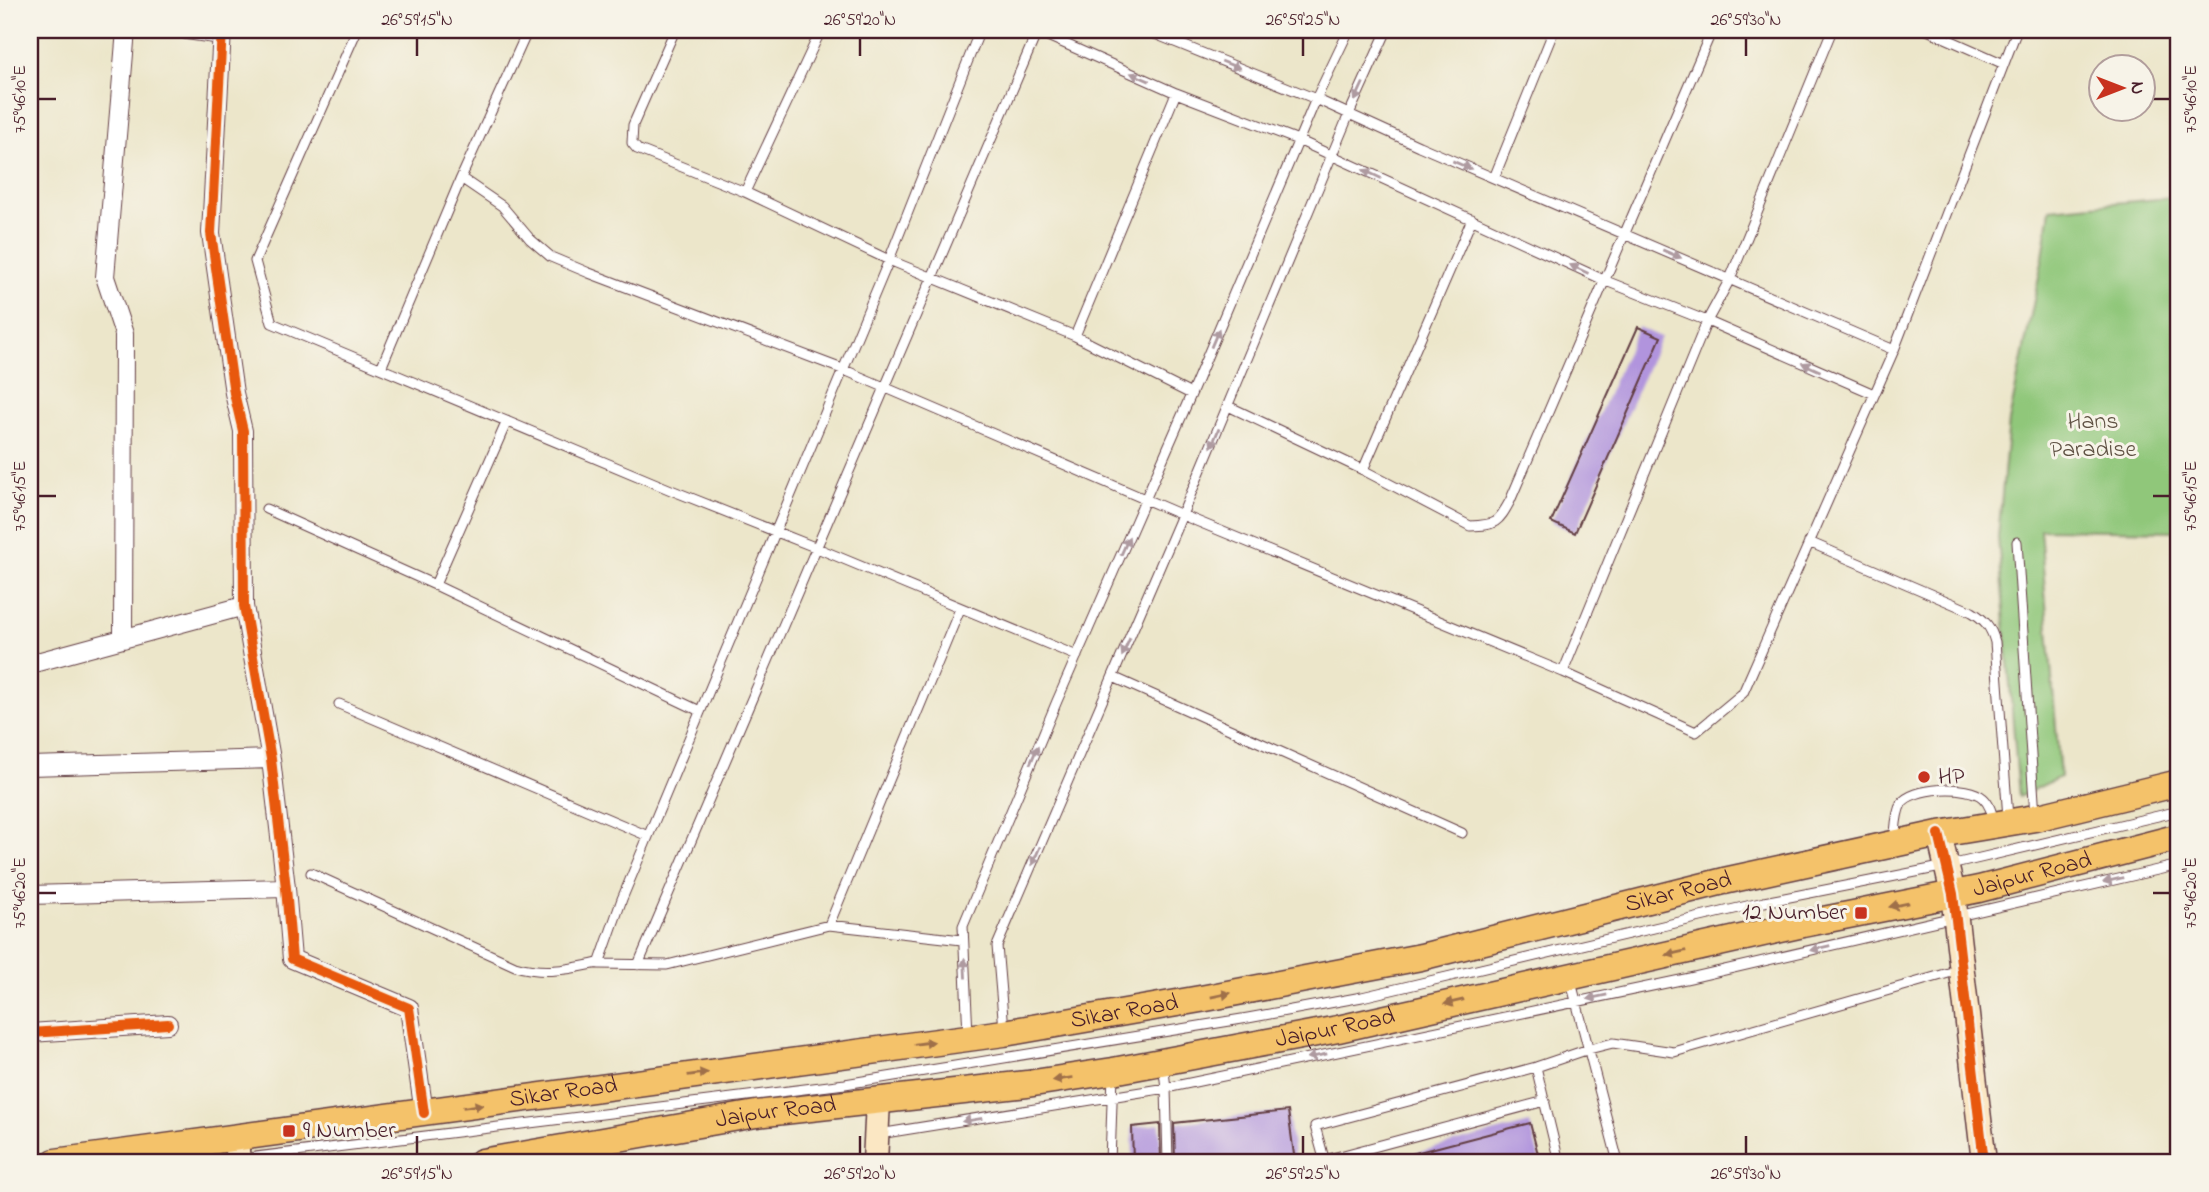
<svg xmlns="http://www.w3.org/2000/svg" width="2209" height="1192" viewBox="0 0 2209 1192" font-family="'Indie Flower',sans-serif">
<style>
.green{fill:#90c77a;stroke:#6d7352;stroke-width:2}
.building{fill:#b194dd}
.lines{fill:none;stroke-linecap:round;stroke-linejoin:round}
.lane-casing{stroke:#623d43;stroke-width:11}
.street-casing{stroke:#623d43;stroke-width:20}
.secondary-casing{stroke:#623d43;stroke-width:27}
.primary-casing{stroke:#623d43;stroke-width:29}
.lane{stroke:#fff;stroke-width:9}
.street{stroke:#fff;stroke-width:18}
.secondary{stroke:#fbe7c3;stroke-width:24}
.primary{stroke:#f4c26a;stroke-width:26}
.cycleway-casing{stroke:#f7f3e8;stroke-width:15}
.cycleway{stroke:#e8590c;stroke-width:10}
.oneway{fill:#ae9aa0}
.oneway2{fill:#9f704a}
.ticks{fill:none;stroke:#4a1f2b;stroke-width:2.5}
.poi-dot{fill:#c8321e;stroke:#f7f3e8;stroke-width:2.5}
.labels{text-anchor:middle;dominant-baseline:central;stroke-width:6;stroke-linejoin:round;paint-order:stroke}
.park-label{font-size:24px;fill:#5f5143;stroke:#f7f3e8}
.poi-label{font-size:24px;fill:#4a1f2b;stroke:#f7f3e8;text-anchor:start}
.street-label{font-size:24px;fill:#4a1f2b;stroke:#f7f3e8}
.neatline{fill:none;stroke:#4a1f2b;stroke-width:2.5}
.ticks-label{font-size:18px;text-anchor:middle;fill:#4a1f2b}
</style>
<rect width="100%" height="100%" fill="#f7f3e8"/>
<filter id="ink" filterUnits="userSpaceOnUse"><feTurbulence type="fractalNoise" baseFrequency=".0143" numOctaves="2"/><feDisplacementMap in="SourceGraphic" scale="14" xChannelSelector="R" yChannelSelector="G"/><feConvolveMatrix kernelMatrix="1 2 1 2 8 2 1 2 1" color-interpolation-filters="sRGB"/></filter>
<filter id="wash" filterUnits="userSpaceOnUse"><feTurbulence type="fractalNoise" baseFrequency=".00686" numOctaves="4" result="noise"/><feDisplacementMap in="SourceGraphic" scale="28" xChannelSelector="R" yChannelSelector="G"/><feGaussianBlur stdDeviation="1.57" result="paint"/><feColorMatrix in="noise" values="0 0 0 0 0 0 0 0 0 0 0 0 0 0 0 0 0 1.4 0 .05"/><feComposite in="paint" operator="in"/></filter>
<g filter="url(#wash)">
<rect width="100%" height="100%" fill="#ece6ca"/>
<!-- green -->
<path class="green" d="M2179,197v334l-139,-2 20,248 -41,20 -21,-260 11,-116 34,-164 7,-48z"/>
<g id="blocks">
<!-- building -->
<path class="building" d="M1638,327l23,10 -86,196 -24,-11z
M1288,1111l7,51h-120l-1,-39z
M1530,1123l10,39h-139l-1,-5z
M1160,1124l1,38h-28l-1,-35z"/>
</g>
</g>
<g filter="url(#ink)">
<use href="#blocks" fill-opacity="0" stroke="#623d43" stroke-width="2"/>
<g class="lines">
<defs>
<path id="lane" d="M357,30l-102,231 17,62 399,167 146,58 260,108
M675,30l-42,95 -1,18 5,6 108,43 144,68 186,76 116,58
M1034,30l142,63 122,47 308,141 101,40 167,73
M1145,30l171,69 103,47 475,204
M1927,30l77,34
M461,178l41,28 28,33 21,18 38,16 253,96 340,146 381,157 133,60 47,-39 151,-343 123,-320
M1494,178l60,-148
M745,192l76,-162
M1075,336l101,-243
M381,368l80,-190 67,-148
M1228,406l135,64 107,56c26,-1 28,-3 40,-25 68,-157 134,-314 202,-471
M1363,470l109,-251
M266,509l169,76 265,126
M1809,542l163,70c13,8 19,15 23,30l13,176
M2017,542l18,274
M435,585l72,-164
M1563,672l144,-351 23,-42 102,-249
M1113,677l349,156
M339,704l309,132
M1894,842c2,-12 1,-27 7,-38 10,-17 67,-20 82,-6 7,6 9,16 11,25
M311,873l204,93c31,9 54,3 84,-3
M829,925l131,-316
M962,940l-133,-15 -162,40 -68,-1 23,-65 267,-639 91,-230
M638,965l399,-933
M1570,978l48,184
M1004,1029l-7,-83 185,-431 167,-401 38,-84
M968,1035l-5,-109 94,-225 133,-304 126,-298 33,-69
M1163,1063l3,25 2,74
M1536,1067l23,95
M879,1134l287,-46 524,-110 489,-113
M1325,1160l220,-59
M215,1162l630,-78 403,-66 114,-21 402,-95 182,-36 233,-55
M1110,1162l3,-89
M1325,1162l-10,-36 221,-59 53,-18 24,-6 61,9 285,-82"/>
<path id="street" d="M187,30l35,5
M222,30l-11,203 23,160 9,38 1,175 27,153 15,129 6,71 117,49 15,105
M123,639l1,-305 -19,-57 21,-247
M30,664l214,-58
M30,766l241,-7
M30,895l256,-7
M30,1033l138,-9"/>
<path id="secondary" d="M1939,834l14,60 31,268
M236,1139l2,23
M875,1162l3,-61"/>
<g id="primary">
<path id="s1" d="M55,1162l949,-129 202,-35 215,-41 303,-76 215,-47 96,-16 144,-35"/>
<path id="s2" d="M482,1162l274,-48 271,-30 86,-13 225,-42 465,-105 176,-35 200,-52"/>
</g>
</defs>
<!-- lane casing -->
<use href="#lane" class="lane-casing"/>
<!-- street casing -->
<use href="#street" class="street-casing"/>
<!-- secondary casing -->
<use href="#secondary" class="secondary-casing"/>
<!-- primary casing -->
<use href="#primary" class="primary-casing"/>
<!-- lane -->
<use href="#lane" class="lane"/>
<!-- street -->
<use href="#street" class="street"/>
<!-- secondary -->
<use href="#secondary" class="secondary"/>
<!-- primary -->
<use href="#primary" class="primary"/>
<defs>
<path id="cycleway" d="M222,30l-11,203 23,160 9,38 1,175 27,153 15,129 6,71 117,49 15,105
M1939,834l14,60 31,268
M30,1033l138,-9"/>
</defs>
<!-- cycleway casing -->
<use href="#cycleway" class="cycleway-casing"/>
<!-- cycleway -->
<use href="#cycleway" class="cycleway"/>
</g>
<!-- one-way arrows -->
<defs><path id="oneway-solid" d="M-6-.8H1V-3.2L6.5 0L1 3.2V.8H-6Z" transform="scale(1.75)"/></defs>
<g class="oneway">
<use href="#oneway-solid" transform="translate(1231 65) rotate(22)"/>
<use href="#oneway-solid" transform="translate(1140 77) rotate(-157)"/>
<use href="#oneway-solid" transform="translate(1359 92) rotate(115)"/>
<use href="#oneway-solid" transform="translate(1462 165) rotate(23)"/>
<use href="#oneway-solid" transform="translate(1372 174) rotate(-155)"/>
<use href="#oneway-solid" transform="translate(1672 254) rotate(23)"/>
<use href="#oneway-solid" transform="translate(1579 269) rotate(-155)"/>
<use href="#oneway-solid" transform="translate(1215 338) rotate(-67)"/>
<use href="#oneway-solid" transform="translate(1811 367) rotate(-156)"/>
<use href="#oneway-solid" transform="translate(1215 438) rotate(113)"/>
<use href="#oneway-solid" transform="translate(1125 546) rotate(-66)"/>
<use href="#oneway-solid" transform="translate(1126 647) rotate(114)"/>
<use href="#oneway-solid" transform="translate(1034 755) rotate(-67)"/>
<use href="#oneway-solid" transform="translate(1036 856) rotate(113)"/>
<use href="#oneway-solid" transform="translate(2113 880) rotate(167)"/>
<use href="#oneway-solid" transform="translate(1820 948) rotate(167)"/>
<use href="#oneway-solid" transform="translate(965 968) rotate(-93)"/>
<use href="#oneway-solid" transform="translate(1597 997) rotate(168)"/>
<use href="#oneway-solid" transform="translate(1317 1056) rotate(168)"/>
<use href="#oneway-solid" transform="translate(972 1120) rotate(171)"/>
</g>
<g class="oneway2">
<use href="#oneway-solid" transform="translate(1899 905) rotate(169)"/>
<use href="#oneway-solid" transform="translate(1676 953) rotate(167)"/>
<use href="#oneway-solid" transform="translate(1221 995) rotate(-11)"/>
<use href="#oneway-solid" transform="translate(1454 1002) rotate(167)"/>
<use href="#oneway-solid" transform="translate(924 1043) rotate(-8)"/>
<use href="#oneway-solid" transform="translate(698 1074) rotate(-8)"/>
<use href="#oneway-solid" transform="translate(1063 1079) rotate(171)"/>
<use href="#oneway-solid" transform="translate(473 1106) rotate(-8)"/>
</g>
</g>
<!-- ticks -->
<path class="ticks" d="M417,38v18M860,38v18M1303,38v18M1746,38v18M38,99h18M2153,99h17M38,496h18M2153,496h17M38,893h18M2153,893h17M417,1136v18M860,1136v18M1303,1136v18M1746,1136v18"/>
<!-- markers -->
<g class="poi-dot">
<circle cx="1924" cy="777" r="7"/>
<rect x="1854" y="906" width="14" height="14" rx="3.5"/>
<rect x="282" y="1124" width="14" height="14" rx="3.5"/>
</g>
<g class="labels">
<!-- park labels -->
<g class="park-label">
<text x="2093" y="422">Hans<tspan x="2093" dy="28">Paradise</tspan></text>
</g>
<!-- poi labels -->
<g class="poi-label">
<text x="1938" y="777">HP</text>
<text x="1847" y="913" text-anchor="end">12 Number</text>
<text x="303" y="1131">9 Number</text>
</g>
<!-- street labels -->
<g class="street-label">
<text stroke="none"><textPath href="#s2" startOffset="1578">Jaipur Road</textPath></text>
<text stroke="none"><textPath href="#s1" startOffset="1647">Sikar Road</textPath></text>
<text stroke="none"><textPath href="#s1" startOffset="1080">Sikar Road</textPath></text>
<text stroke="none"><textPath href="#s2" startOffset="864">Jaipur Road</textPath></text>
<text stroke="none"><textPath href="#s1" startOffset="513">Sikar Road</textPath></text>
<text stroke="none"><textPath href="#s2" startOffset="298">Jaipur Road</textPath></text>
</g>
</g>
<!-- margin -->
<rect width="2209" height="1192" fill="none" stroke="#f7f3e8" stroke-width="77"/>
<!-- north arrow -->
<g transform="translate(2122 88) rotate(90)"><circle r="33" fill="#f7f3e8" stroke="#b29e9c" stroke-width="2"/>
<path d="M0-5L12 26L0 18L-12 26Z" fill="#c8321e"/>
<text y="-10" font-size="19" font-weight="bold" text-anchor="middle" fill="#4a1f2b">N</text>
</g>
<rect x="38" y="38" width="2132" height="1116" class="neatline"/>
<g class="ticks-label">
<text x="417" y="25">26°59'15"N</text>
<text x="860" y="25">26°59'20"N</text>
<text x="1303" y="25">26°59'25"N</text>
<text x="1746" y="25">26°59'30"N</text>
<text transform="translate(2190 99) rotate(-90)" y="6">75°46'10"E</text>
<text transform="translate(19 99) rotate(-90)" y="6">75°46'10"E</text>
<text transform="translate(2190 496) rotate(-90)" y="6">75°46'15"E</text>
<text transform="translate(19 496) rotate(-90)" y="6">75°46'15"E</text>
<text transform="translate(2190 893) rotate(-90)" y="6">75°46'20"E</text>
<text transform="translate(19 893) rotate(-90)" y="6">75°46'20"E</text>
<text x="417" y="1179">26°59'15"N</text>
<text x="860" y="1179">26°59'20"N</text>
<text x="1303" y="1179">26°59'25"N</text>
<text x="1746" y="1179">26°59'30"N</text>
</g>
</svg>
